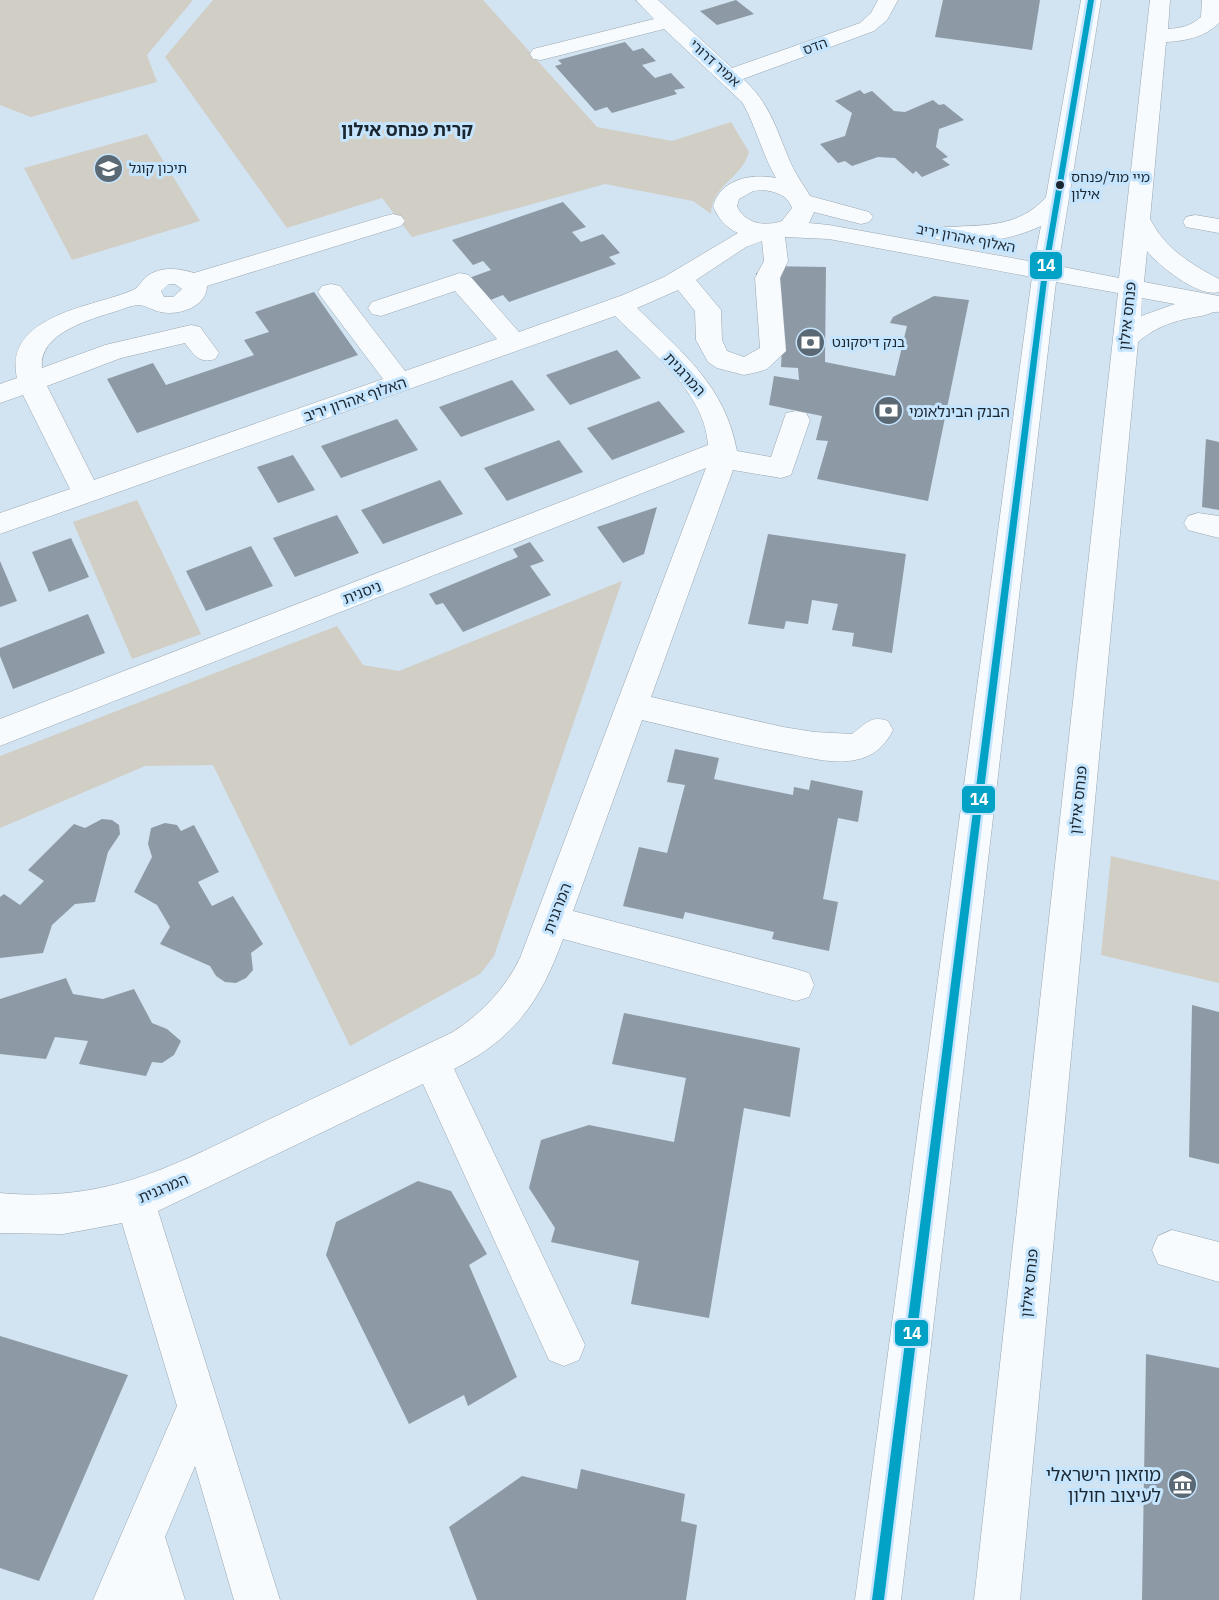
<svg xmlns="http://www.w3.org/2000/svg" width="1219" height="1600" viewBox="0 0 1219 1600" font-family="'IBM Plex Sans','Noto Sans Hebrew',sans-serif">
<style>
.green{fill:#d1cec5}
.building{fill:#8d9aa5}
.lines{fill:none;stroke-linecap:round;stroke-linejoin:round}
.minor-casing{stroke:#9aa7b2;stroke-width:1}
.minor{fill:#f8fbfd;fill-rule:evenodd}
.bus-1-casing{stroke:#c5e4fe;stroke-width:5}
.bus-1{fill:#01a2c6;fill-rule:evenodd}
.bus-dot{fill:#1b2730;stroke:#c5e4fe;stroke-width:2}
.labels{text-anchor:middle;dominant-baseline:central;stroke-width:6;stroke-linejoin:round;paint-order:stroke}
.far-street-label{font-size:14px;fill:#1b2730;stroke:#c5e4fe}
.far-poi-label{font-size:14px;fill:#1b2730;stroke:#c5e4fe;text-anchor:start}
.bus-label{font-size:14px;fill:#1b2730;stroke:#c5e4fe;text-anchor:start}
.street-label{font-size:15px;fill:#1b2730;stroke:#c5e4fe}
.poi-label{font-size:15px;fill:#1b2730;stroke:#c5e4fe;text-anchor:start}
.far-district-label{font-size:18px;font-weight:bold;fill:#1b2730;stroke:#c5e4fe}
.near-poi-label{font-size:18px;fill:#1b2730;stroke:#c5e4fe;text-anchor:end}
.line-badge{stroke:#c5e4fe;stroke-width:2}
.badge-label{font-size:16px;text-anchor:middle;font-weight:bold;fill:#fff}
</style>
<rect width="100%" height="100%" fill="#d2e3f1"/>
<!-- green -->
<path class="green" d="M0,0h193l-46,55 10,27 -126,35 -31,-12z
M213,0h270l114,127 75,14 59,-19 18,30c-7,26 -38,34 -38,62l-18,-13 -88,-17 -193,53 -30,-39 -95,30 -122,-171z
M147,134l53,87 -128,39 -48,-92z
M137,500l64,134 -69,25 -59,-137z
M622,581l-128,375 -14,18 -130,72 -137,-281 -68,1 -145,62v-72l337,-130 26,39 36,6z
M1111,856l108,25v102l-118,-28z"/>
<!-- building -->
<path class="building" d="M736,0l18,14 -37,11 -17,-14z
M943,0h97l-8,50 -97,-13z
M625,42l8,9 10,-3 13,13 -14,4 13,13 16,-5 14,15 -11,2 3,4 -65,19 -5,-6 -12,4 -40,-45 7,-2 -4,-4z
M860,90l4,4 8,-3 22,20 11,1 28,-12 6,5 5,-1 20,16 -25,9 -3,18 12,10 -6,2 8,6 -28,12 -6,-6 -3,3 -18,-16 -17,-1 -26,9 -7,-5 -7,2 -18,-19 25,-8 7,-23 -17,-12z
M563,202l23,25 -14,5 9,10 22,-8 17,19 -11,4 7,7 -107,38 -6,-7 -15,6 -19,-23 22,-8 -8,-9 -10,4 -21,-25z
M765,266l61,1 -1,95 70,14 12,-50 -17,-3 3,-6 41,-21 35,4 -41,201 -111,-22 11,-38 -12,-1 6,-24 -53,-11 5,-29 25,4 -1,-12 -17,-1 1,-20h-20l-6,-74h10z
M314,292l44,63 -221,78 -30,-54 46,-16 13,22 88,-30 -10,-15 25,-8 -14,-20z
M617,350l24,28 -71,27 -24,-30z
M512,380l23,30 -74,27 -22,-30z
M659,401l26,31 -73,28 -25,-32z
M397,419l21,31 -77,28 -20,-32z
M1206,439l13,3v68l-17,-3z
M559,440l24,32 -76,29 -23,-33z
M293,455l22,35 -37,13 -21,-36z
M440,480l23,34 -80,30 -22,-34z
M657,507l-13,47 -21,9 -26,-36z
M337,515l22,38 -64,24 -22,-39z
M768,534l138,20 -14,99 -40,-7 2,-13 -22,-3 6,-26 -26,-4 -4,24 -22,-3 -2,8 -36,-5z
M71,538l18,39 -40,15 -17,-40z
M530,542l14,19 -14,5 21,29 -88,37 -20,-29 -7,2 -7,-11 89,-37 -5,-8z
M251,546l22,40 -67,25 -20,-40z
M0,561l17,40 -17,6z
M88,614l17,39 -92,36 -13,-33v-8z
M675,749l44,9 -5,21 79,16 1,-8 15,3 2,-10 52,11 -5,31 -20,-4 -15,81 15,3 -9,49 -57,-12 2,-7 -89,-20 -2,7 -60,-13 16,-59 28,6 18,-68 -18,-3z
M102,819l10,1 7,5 1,9 -12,18 -13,50 -20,2 -23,21 -9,28 -43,5v-61l4,-3 16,11 24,-24 -16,-11 46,-46 11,4z
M165,823l12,2 4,6 13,-6 25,47 -21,10 14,24 21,-10 30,48 -12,9 2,17 -7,8 -10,5 -11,-1 -9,-6 -6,-10 -50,-22 10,-17 -13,-22 -23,-13 18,-35 -4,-13 3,-16z
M66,978l7,16 30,5 31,-10 18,34 15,6 14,12 -7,14 -12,8 -10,-1 -6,14 -67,-12 9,-23 -33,-4 -9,22 -46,-5v-55z
M1192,1005l27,7v152l-30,-7z
M624,1013l176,35 -10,69 -46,-9 -35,210 -78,-14 8,-43 -88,-19 4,-14 -26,-40 12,-48 48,-15 85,17 12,-64 -74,-14z
M418,1181l33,10 36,63 -18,11 48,112 -49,29 -4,-11 -55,29 -83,-169 10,-33z
M0,1336l128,39 -89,206 -39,-13z
M1146,1354l73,14v232h-77z
M581,1469l104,25 -4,27 16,4 -11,75h-209l-28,-73 73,-51 55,13z"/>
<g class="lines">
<defs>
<path id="minor" d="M636,0h22l74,68 128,-45 11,-10 7,-13h20l-11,20 -13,11 -131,48c26,23 33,49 46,80 5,13 14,25 21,37l59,16 4,5 -4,5 -8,2 -47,-12 -5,11 20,2 205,37 7,-36c-29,14 -73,21 -105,13l-3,-5 3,-5 9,-2c38,-2 74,1 101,-30l35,-197h20l-43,266 61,12 31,-278h20l-2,29c13,-1 23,-3 33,-12l1,-17h17v23c-14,14 -33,18 -53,19l-16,177c15,29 40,45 69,60v13c-20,6 -60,-26 -72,-41l-3,31 75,14v16c-7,-1 -10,3 -18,4 -24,4 -43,9 -63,26l-118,1258h-46l144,-1307 -62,-11 -155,1318h-46l177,-1323 -203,-38 -44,-2 3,24 -8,17 6,73 -19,18 -9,3 -14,3 -27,-7 -9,-6 -12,-22 -1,-29 -17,-21 -41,18c46,45 88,78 100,143l34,6 15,-44 10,-2 10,2 4,7 -19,55 -10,3 -48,-8 -82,227 132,30 31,5 38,2c14,-10 18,-19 36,-13l5,9c-8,16 -20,27 -38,30 -20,4 -41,-1 -60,-5 -51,-9 -102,-23 -153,-35l-69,191 223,58 13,4 5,12 -5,12 -13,4 -233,-62c-23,63 -49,100 -109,130l131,276 -6,15 -15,6 -15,-6 -126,-276 -265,127 122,389h-46l-39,-134 -30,71 20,63h-92l84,-194 -55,-183 -59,11 -63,-1v-40c111,10 176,-29 272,-75 60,-29 121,-57 181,-86 29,-19 52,-43 67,-74l186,-490 -706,278v-27l708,-274c-3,-53 -58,-94 -93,-129l-615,218v-21l70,-24 -47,-94 -23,8v-19l17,-6c-14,-64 78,-71 116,-88 6,-2 8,-9 13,-13 14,-11 32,-9 48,-4l191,-57 8,-2 8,2 4,5 -4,5 -194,60c0,21 -29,30 -46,26 -7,-1 -16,-7 -22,-7 -7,0 -16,4 -22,6 -26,8 -79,22 -75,57l63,-23 86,-20 9,2 19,26 -4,6c-16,5 -21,-4 -30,-16l-64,15 -74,28 47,94 289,-101 -61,-81 -4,-6 4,-6 9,-2 9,2 65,85 92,-32 -42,-48 -74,25 -9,-2 -4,-6 4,-6 88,-29 9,2 50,57 104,-37 41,-18 74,-44c-13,-6 -19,-14 -25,-27 8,-27 38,-33 63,-28 -14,-24 -20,-52 -34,-76l-78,-73 -123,31 -8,-1 -3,-5 3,-5 121,-30zM764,190c12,2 24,5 28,18l-10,13c-17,6 -37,3 -45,-15l2,-7 14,-8zM762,241l2,20 -9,17 5,70 -16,9 -17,-6 -5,-11 -1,-30 -25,-30 50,-33zM169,284h6l7,5 -9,8h-9l-3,-6zM1142,298l33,6 -34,12z
M1195,215l24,4v14l-33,-6 -3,-5 3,-5z
M1198,513l21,3v22l-31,-8 -4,-7 4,-7z
M1172,1230l47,12v40l-61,-18 -6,-14 6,-14z"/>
</defs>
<!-- minor casing -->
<use href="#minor" class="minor-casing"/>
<!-- minor -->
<use href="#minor" class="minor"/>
<defs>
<path id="bus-1" d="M1088,0h6l-46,272 -164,1328h-12l170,-1328z"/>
</defs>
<!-- bus-1 casing -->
<use href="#bus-1" class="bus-1-casing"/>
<!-- bus-1 -->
<use href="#bus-1" class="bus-1"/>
</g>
<!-- icons -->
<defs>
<symbol id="school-disc" viewBox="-11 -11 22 22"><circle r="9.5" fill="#5b6974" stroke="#c5e4fe"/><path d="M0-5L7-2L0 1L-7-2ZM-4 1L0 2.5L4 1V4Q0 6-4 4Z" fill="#fff"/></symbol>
<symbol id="bank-disc" viewBox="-11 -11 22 22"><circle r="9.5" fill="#5b6974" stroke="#c5e4fe"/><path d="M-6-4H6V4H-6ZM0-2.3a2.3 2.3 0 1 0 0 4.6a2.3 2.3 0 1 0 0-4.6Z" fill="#fff"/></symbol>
<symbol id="museum-disc" viewBox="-11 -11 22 22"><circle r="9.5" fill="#5b6974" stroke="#c5e4fe"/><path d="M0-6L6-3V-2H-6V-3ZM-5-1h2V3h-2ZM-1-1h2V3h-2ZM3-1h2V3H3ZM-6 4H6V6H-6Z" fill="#fff"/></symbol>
</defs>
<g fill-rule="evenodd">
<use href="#school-disc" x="92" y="152" width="33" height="33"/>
<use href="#bank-disc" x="794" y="326" width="33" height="33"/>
<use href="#bank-disc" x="872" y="394" width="33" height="33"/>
<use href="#museum-disc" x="1166" y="1468" width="33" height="33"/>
</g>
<!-- markers -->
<circle class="bus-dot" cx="1060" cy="185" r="5"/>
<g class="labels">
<!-- far-street labels -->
<g class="far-street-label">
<text transform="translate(815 46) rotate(-20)">הדס</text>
<text transform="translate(715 63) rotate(42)">אמיר דרורי</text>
<text transform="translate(966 238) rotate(11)">האלוף אהרון יריב</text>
</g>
<!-- far-poi labels -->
<g class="far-poi-label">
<text x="129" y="168">תיכון קוגל</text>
<text x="832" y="342">בנק דיסקונט</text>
</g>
<!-- bus labels -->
<g class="bus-label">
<text x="1071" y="177">מיי מול/פנחס<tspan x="1071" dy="17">אילון</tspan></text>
</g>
<!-- street labels -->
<g class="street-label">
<text transform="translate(1127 316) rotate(-84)">פנחס אילון</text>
<text transform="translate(685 374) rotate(47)">המרגנית</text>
<text transform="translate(355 399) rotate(-19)">האלוף אהרון יריב</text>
<text transform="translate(362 592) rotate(-21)">ניסנית</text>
<text transform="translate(1078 800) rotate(-84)">פנחס אילון</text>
<text transform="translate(557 908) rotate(-69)">המרגנית</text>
<text transform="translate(163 1188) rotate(-23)">המרגנית</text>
<text transform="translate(1029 1283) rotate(-84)">פנחס אילון</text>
</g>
<!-- poi labels -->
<g class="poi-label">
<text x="909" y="411">הבנק הבינלאומי</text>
</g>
<!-- far-district labels -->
<g class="far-district-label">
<text x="407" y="129">קרית פנחס אילון</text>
</g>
<!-- near-poi labels -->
<g class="near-poi-label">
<text x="1161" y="1474">מוזאון הישראלי<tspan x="1161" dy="21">לעיצוב חולון</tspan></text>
</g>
</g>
<g class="line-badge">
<rect x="1029" y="251" width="34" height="29" rx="6" fill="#01a2c6"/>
<rect x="961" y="785" width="35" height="29" rx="6" fill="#01a2c6"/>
<rect x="894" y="1319" width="35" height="28" rx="6" fill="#01a2c6"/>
</g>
<g class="badge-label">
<text x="1046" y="271">14</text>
<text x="979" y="805">14</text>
<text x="912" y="1339">14</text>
</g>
</svg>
